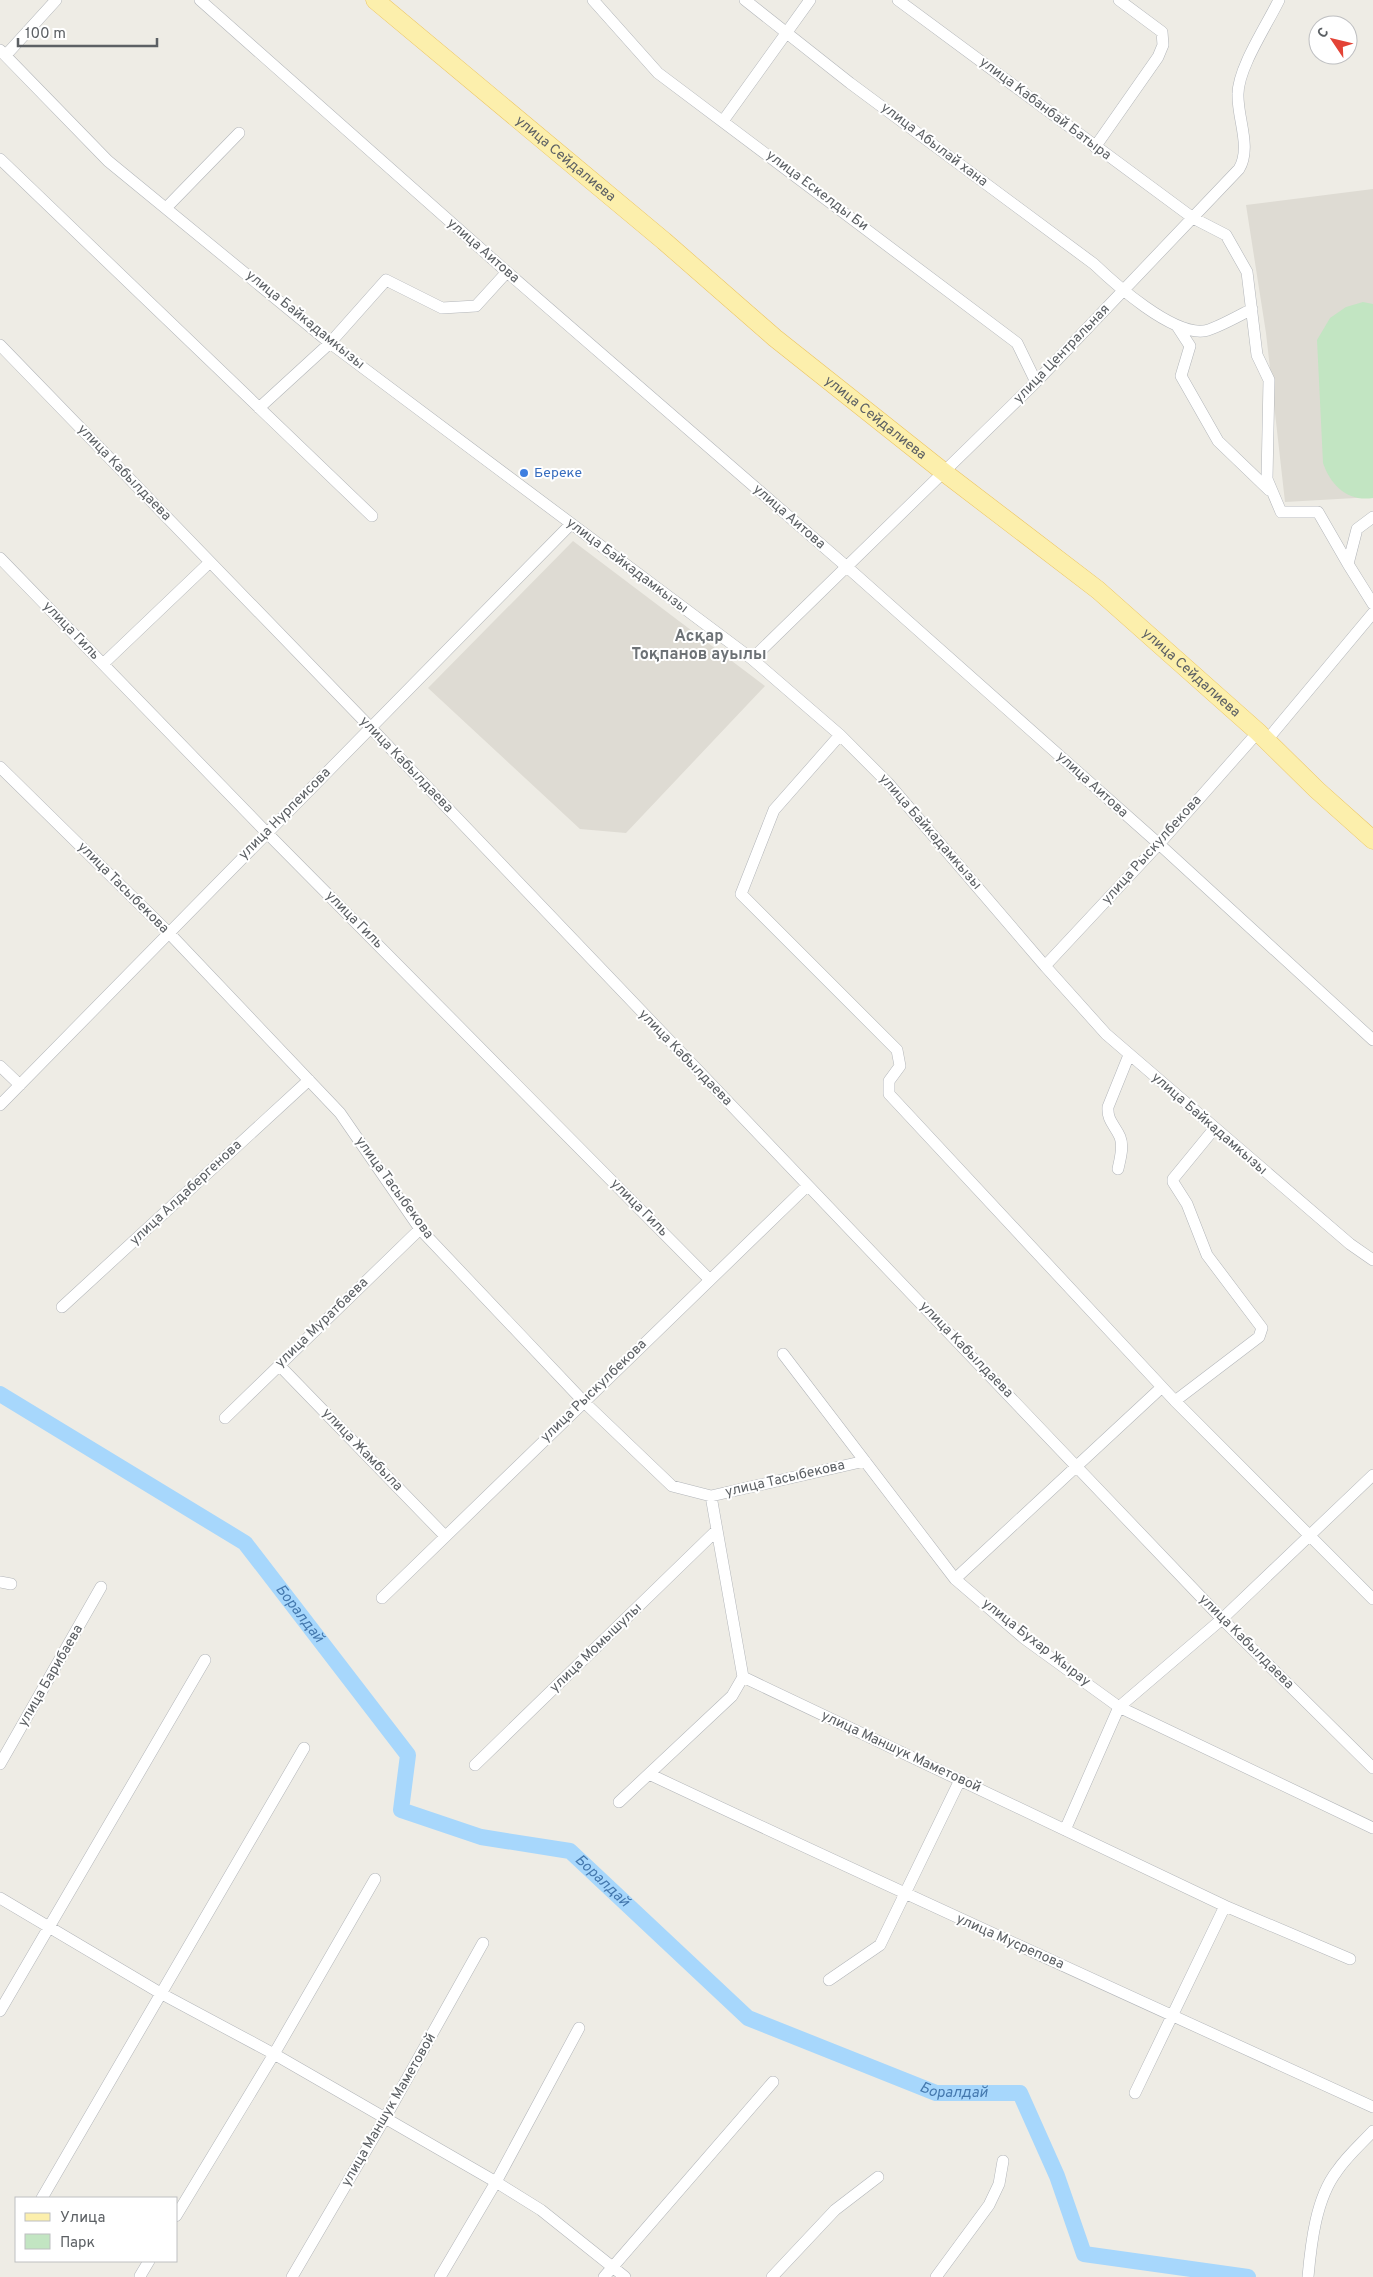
<svg xmlns="http://www.w3.org/2000/svg" width="1373" height="2277" viewBox="0 0 1373 2277" font-family="Overpass,sans-serif">
<style>
.education{fill:#dedbd3}
.green{fill:#c2e5c2}
.lines{fill:none;stroke-linecap:round;stroke-linejoin:round}
.river{stroke:#a7d7fc;stroke-width:16}
.street-casing{stroke:#b2b5b9;stroke-width:12}
.primary-casing{stroke:#ecc460;stroke-width:19}
.street{stroke:#fff;stroke-width:11}
.primary{stroke:#fcefac;stroke-width:18}
.shop-dot{fill:#3f7fe0;stroke:#fff;stroke-width:2}
.labels{text-anchor:middle;dominant-baseline:central;stroke-width:4;stroke-linejoin:round;paint-order:stroke}
.street-label{font-size:14px;fill:#5c6064;stroke:#fff}
.shop-label{font-size:14px;fill:#366cbe;stroke:#fff;text-anchor:start}
.water-label{font-size:15px;font-style:italic;fill:#4478ae;stroke:#fff}
.quarter-label{font-size:16px;font-weight:bold;fill:#6d7276;stroke:#fff}
</style>
<rect width="100%" height="100%" fill="#eeece5"/>
<!-- education -->
<path class="education" d="M1373,189v308l-88,5 -19,-169 -20,-128z
M573,541l192,145 -139,147 -46,-4 -152,-141z"/>
<!-- green -->
<path class="green" d="M1363,302l10,2v194c-25,4 -42,-12 -50,-35l-6,-123 13,-22 16,-11z"/>
<g class="lines">
<!-- river -->
<path class="river" id="s1" d="M0,1394l245,149 163,212 -7,55 80,27 89,14 178,167 188,75h84l37,83 27,78 164,23"/>
<defs>
<path id="street" d="M200,0l307,272 340,295 312,277 214,196
M593,0l65,73 359,270 19,39
M745,0l105,83 244,181c22,21 77,70 109,67 9,0 39,-17 49,-22
M898,0l295,218 33,17 21,37 10,83 12,25 -2,99 14,33h37l30,52
M0,50l108,111 222,182 422,316 88,76 48,48 157,183 61,68 244,210 23,16
M6,55l50,-55
M723,121l87,-121
M1095,147l63,-90 5,-12 -1,-13 -43,-32
M0,159l372,357
M166,208l73,-75
M1177,326l13,20 -9,30 37,65 51,49
M0,345l371,383 851,891 151,149
M259,408l71,-65 56,-63 56,28 34,-2 31,-34
M1373,517l-16,12 -9,35 25,40
M0,558l267,275 443,447
M752,659l284,-277 203,-213c13,-22 -2,-51 -1,-75 0,-26 29,-69 41,-94
M103,664l107,-102
M840,735l-66,75 -33,84 156,156 3,16 -11,15v13l286,307 198,198
M1267,740l106,-127
M0,767l169,166 171,180 80,116 163,172 89,85 39,10 154,-35
M1045,966l114,-122 99,-112
M0,1066l20,19
M0,1105l571,-581
M1118,1169c2,-10 6,-22 2,-32 -5,-12 -13,-16 -12,-30l21,-52
M62,1307l247,-227
M783,1354l172,225 70,60 94,68 254,121
M279,1365l166,171
M1175,1401l84,-64 3,-9 -55,-73 -20,-51 -14,-22v-3l41,-50
M225,1418l195,-189
M711,1496l32,181
M955,1579l207,-192
M0,1582l11,2
M382,1598l425,-412
M743,1677l482,229 125,53
M0,1764l101,-177
M475,1765l242,-235
M649,1774c240,113 482,223 724,333
M619,1802l113,-106 11,-19
M1065,1830l54,-123 103,-88 151,-144
M0,1898l162,96 112,60 222,128 45,28 84,67
M829,1980l51,-35 80,-165
M0,2011l205,-351
M1135,2093l90,-187
M42,2198l262,-450
M176,2216l98,-162 101,-175
M140,2276l9,-15
M292,2277l93,-159 98,-175
M440,2277l56,-95 83,-154
M604,2277l169,-195
M772,2277l63,-67 43,-33
M936,2277l53,-72 10,-21 4,-23
M1308,2277c3,-34 8,-79 29,-106 10,-15 24,-27 36,-40"/>
<g id="primary">
<path id="s2" d="M375,0l289,241 111,97 170,135 153,117 160,142 59,58 56,50"/>
</g>
</defs>
<!-- street casing -->
<use href="#street" class="street-casing"/>
<!-- primary casing -->
<use href="#primary" class="primary-casing"/>
<!-- street -->
<use href="#street" class="street"/>
<!-- primary -->
<use href="#primary" class="primary"/>
</g>
<!-- markers -->
<circle class="shop-dot" cx="524" cy="473" r="5"/>
<g class="labels">
<!-- street labels -->
<g class="street-label">
<text transform="translate(1045 109) rotate(37)">улица Кабанбай Батыра</text>
<text transform="translate(934 145) rotate(37)">улица Абылай хана</text>
<text stroke="none"><textPath href="#s2" startOffset="248">улица Сейдалиева</textPath></text>
<text transform="translate(817 191) rotate(37)">улица Ескелды Би</text>
<text transform="translate(483 251) rotate(41)">улица Аитова</text>
<text transform="translate(305 320) rotate(39)">улица Байкадамкызы</text>
<text transform="translate(1062 354) rotate(-46)">улица Центральная</text>
<text stroke="none"><textPath href="#s2" startOffset="652">улица Сейдалиева</textPath></text>
<text transform="translate(124 473) rotate(46)">улица Кабылдаева</text>
<text transform="translate(789 517) rotate(41)">улица Аитова</text>
<text transform="translate(627 566) rotate(37)">улица Байкадамкызы</text>
<text transform="translate(71 631) rotate(46)">улица Гиль</text>
<text stroke="none"><textPath href="#s2" startOffset="1058">улица Сейдалиева</textPath></text>
<text transform="translate(406 765) rotate(46)">улица Кабылдаева</text>
<text transform="translate(1092 785) rotate(42)">улица Аитова</text>
<text transform="translate(285 814) rotate(-45)">улица Нурпеисова</text>
<text transform="translate(930 832) rotate(49)">улица Байкадамкызы</text>
<text transform="translate(1152 850) rotate(-48)">улица Рыскулбекова</text>
<text transform="translate(123 888) rotate(45)">улица Тасыбекова</text>
<text transform="translate(354 920) rotate(45)">улица Гиль</text>
<text transform="translate(685 1058) rotate(46)">улица Кабылдаева</text>
<text transform="translate(1209 1124) rotate(41)">улица Байкадамкызы</text>
<text transform="translate(394 1188) rotate(54)">улица Тасыбекова</text>
<text transform="translate(186 1193) rotate(-43)">улица Алдабергенова</text>
<text transform="translate(639 1208) rotate(45)">улица Гиль</text>
<text transform="translate(322 1323) rotate(-44)">улица Муратбаева</text>
<text transform="translate(966 1350) rotate(46)">улица Кабылдаева</text>
<text transform="translate(594 1391) rotate(-44)">улица Рыскулбекова</text>
<text transform="translate(362 1450) rotate(46)">улица Жамбыла</text>
<text transform="translate(785 1479) rotate(-13)">улица Тасыбекова</text>
<text transform="translate(1246 1642) rotate(45)">улица Кабылдаева</text>
<text transform="translate(1036 1643) rotate(38)">улица Бухар Жырау</text>
<text transform="translate(596 1648) rotate(-44)">улица Момышулы</text>
<text transform="translate(51 1676) rotate(-60)">улица Барибаева</text>
<text transform="translate(901 1752) rotate(25)">улица Маншук Маметовой</text>
<text transform="translate(1010 1942) rotate(24)">улица Мусрепова</text>
<text transform="translate(389 2110) rotate(-60)">улица Маншук Маметовой</text>
</g>
<!-- shop labels -->
<g class="shop-label">
<text x="534" y="473">Береке</text>
</g>
<!-- water labels -->
<g class="water-label">
<text stroke="none"><textPath href="#s1" startOffset="376">Боралдай</textPath></text>
<text stroke="none"><textPath href="#s1" startOffset="828">Боралдай</textPath></text>
<text stroke="none"><textPath href="#s1" startOffset="1248">Боралдай</textPath></text>
</g>
<!-- quarter labels -->
<g class="quarter-label">
<text x="699" y="637">Асқар<tspan x="699" dy="18">Тоқпанов ауылы</tspan></text>
</g>
</g>
<!-- legend -->
<rect x="15" y="2197" width="162" height="65" fill="#ffffff" stroke="#bebfc1"/>
<rect x="25" y="2213" width="25" height="8" fill="#fcefac" stroke="#bebfc1"/>
<text x="60" y="2222" font-size="15" fill="#5c6064">Улица</text>
<rect x="25" y="2234" width="25" height="15" fill="#c2e5c2" stroke="#bebfc1"/>
<text x="60" y="2247" font-size="15" fill="#5c6064">Парк</text>
<!-- north arrow -->
<g transform="translate(1333 40) rotate(305)"><circle r="24" fill="#ffffff" stroke="#bebfc1"/>
<path d="M0-4L9 19L0 12L-9 19Z" fill="#e34336"/>
<text y="-8" font-size="14" font-weight="bold" text-anchor="middle" fill="#5c6064">С</text>
</g>
<!-- scale -->
<path d="M18 38v8h139v-8" fill="none" stroke="#5c6064" stroke-width="2.5"/>
<text x="25" y="38" font-size="15" fill="#5c6064" stroke="#ffffff" stroke-width="4" paint-order="stroke">100 m</text>
</svg>
